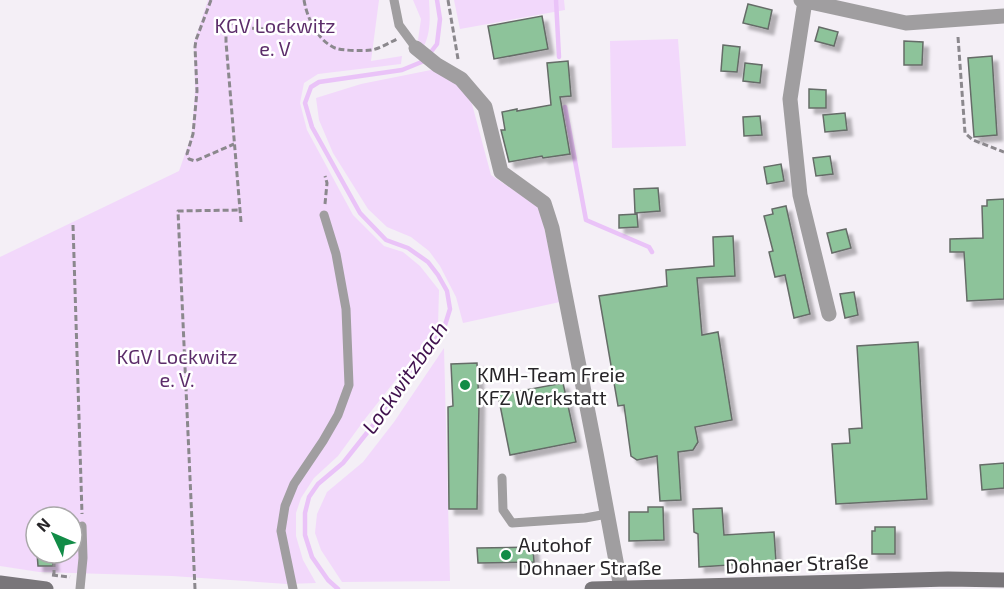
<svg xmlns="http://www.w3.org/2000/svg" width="1004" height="589" viewBox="0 0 1004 589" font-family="'Exo 2',sans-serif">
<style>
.green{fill:#f2d8fb;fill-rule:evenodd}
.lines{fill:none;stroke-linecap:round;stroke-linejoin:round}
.stream{stroke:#eac3f8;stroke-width:4.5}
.building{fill:#8dc39a;stroke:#656c67;stroke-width:1.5;filter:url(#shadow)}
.path{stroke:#8b888d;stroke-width:3;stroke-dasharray:6 3;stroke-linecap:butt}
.service{stroke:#a09ea0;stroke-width:9}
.minor{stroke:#a09ea0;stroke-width:15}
.secondary{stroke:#79767a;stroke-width:15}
.poi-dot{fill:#128c47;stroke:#fff;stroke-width:2}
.labels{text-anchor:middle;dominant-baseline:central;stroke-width:5;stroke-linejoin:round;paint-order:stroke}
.park-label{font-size:20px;fill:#5c2d6a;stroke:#fff}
.poi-label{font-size:20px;fill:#272528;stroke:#fff;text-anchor:start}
.street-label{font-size:20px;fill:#272528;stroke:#fff}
.water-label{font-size:21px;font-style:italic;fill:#3f104d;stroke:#fff}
</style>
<defs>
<filter id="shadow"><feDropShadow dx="5.5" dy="5.5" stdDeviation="1.5" flood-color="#0004"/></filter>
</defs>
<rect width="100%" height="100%" fill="#f4eff6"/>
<!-- green -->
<path class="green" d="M208,0h171l-8,61 31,-5 -1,8 -83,10 -14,9 -4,20 7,27 46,85 31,31 19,6 17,14 19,24 -1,36 -73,93 -27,37 -24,22 -13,20 -5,15v23l7,24 13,23 -29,1 -115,-8 -133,-4 -39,-6v-309l179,-86 13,-37 3,-43 -1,-49zM36,517h36v36h-36z
M413,0h16c1,16 2,31 -5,46l-6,-6 3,-21z
M454,0h110l1,10 -105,19z
M678,39l8,107 -74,2 -2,-107z
M436,69l27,19 9,16 19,71 49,33 20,94 -97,21 -7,-26 -16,-31 -11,-15 -18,-14 -24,-10 -19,-18 -35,-56 -14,-33 -3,-22 45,-14z
M444,348l6,233 -108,1 -21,-32 -6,-17 2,-19 10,-22 36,-30 31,-40z"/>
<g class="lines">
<!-- stream -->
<path class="stream" d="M556,0l3,57
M565,107l21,113 63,27 3,5
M338,589l-10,-9 -16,-23 -7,-22v-22l4,-16 9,-13 25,-21 31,-39 35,-52 36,-47 5,-16 -3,-18 -9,-16 -10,-13 -20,-14 -22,-8 -26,-27 -48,-86 -7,-24 6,-16 8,-5 83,-12 22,-9 13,-17 3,-25 -3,-19"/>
</g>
<!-- building -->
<path class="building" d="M748,4l24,6 -4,19 -25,-6z
M542,16l6,33 -54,10 -6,-33z
M819,27l19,5 -4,14 -19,-5z
M904,41l19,1 -1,23h-18z
M723,45l17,2 -3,25 -16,-1z
M992,56l5,79 -23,2 -6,-79z
M568,61l3,35 -11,1 10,57 -27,4 -1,-2 -33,6 -8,-32h4l-3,-18 15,-3v2l34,-6 -4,-42z
M745,63l17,2 -2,18 -17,-2z
M809,89l17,1v18h-17z
M845,113l2,17 -22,2 -2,-17z
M760,116l2,19 -18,1 -1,-19z
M830,156l3,18 -17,2 -3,-18z
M781,164l3,17 -17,3 -3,-17z
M658,188l2,23 -25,2 -1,-24z
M1004,199v100l-37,2 -3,-49h-14v-13l33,-1 -1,-32h5v-6z
M786,206l24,108 -16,4 -9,-43 -10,2 -6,-25 4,-1 -9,-35 9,-2 -1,-5z
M637,214l1,13 -19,1v-13z
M846,229l5,19 -19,5 -5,-20z
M733,236l2,40 -38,2 5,57 16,-3 14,88 -37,7 3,15 -5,8 -15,2 3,48 -21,1 -3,-45 -20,4 -6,-4 -7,-51 -6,1 -19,-110 68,-10 -1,-16 48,-4 -1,-29z
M854,292l4,23 -13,3 -5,-24z
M918,342l9,157 -91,5 -4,-60 18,-1 -1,-14 13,-1 -5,-82z
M477,363l2,42 -2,104h-28l-1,-102 5,-1 -2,-42z
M563,383l13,59 -66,13 -12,-60z
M1004,463v25l-22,2 -2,-25z
M648,507h15l1,33 -35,1v-29h19z
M722,508l2,27 50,-3 2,30 -77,5 -1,-33 -4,-2 -1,-23z
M875,527h20v27h-23v-23h3z
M533,547l1,15 -56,1 -1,-15z
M37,553h15l1,13h-15z"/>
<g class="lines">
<!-- path -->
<path class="path" d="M211,0l-15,40 -1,7 2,44 -4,43 -6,20 2,5 6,2 39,-17
M304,0c3,18 13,39 29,47 6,4 30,4 38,3 8,-1 18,-7 26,-11
M448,0l10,59
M958,37l7,96 8,7 31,12
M325,204l2,-21 -2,-7
M241,222l-15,-180v-17l9,-2 11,5 69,3
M73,225l9,289
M52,575l18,2
M54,576v-18h17
M195,589l-17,-378 62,-1"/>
<!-- service -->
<path class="service" d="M394,0l5,25 17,23
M502,478l1,32 9,13 73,-5 22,-4
M80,589l3,-31 -1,-32
M293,589l-12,-58 4,-25 9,-22 29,-43 15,-26 11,-30 -3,-76 -10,-55 -12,-39"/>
<!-- minor -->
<path class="minor" d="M801,0l105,23 98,-7
M805,1l-15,98 10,96 29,119
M416,48l21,17 24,14 24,28 16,65 43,31 8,25 44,225 25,135"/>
<!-- secondary -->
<path class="secondary" d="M0,583l46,6
M592,589l356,-10 56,1"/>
</g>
<!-- markers -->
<g class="poi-dot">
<circle cx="465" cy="385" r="6"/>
<circle cx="506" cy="555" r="6"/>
</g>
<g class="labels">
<!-- park labels -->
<g class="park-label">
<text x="275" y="25">KGV Lockwitz<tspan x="275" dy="23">e. V</tspan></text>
<text x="177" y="356">KGV Lockwitz<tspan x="177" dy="23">e. V.</tspan></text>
</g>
<!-- poi labels -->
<g class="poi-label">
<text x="477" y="374">KMH-Team Freie<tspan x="477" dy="23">KFZ Werkstatt</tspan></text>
<text x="518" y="544">Autohof<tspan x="518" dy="23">Dohnaer Straße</tspan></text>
</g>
<!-- street labels -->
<g class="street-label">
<text transform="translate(797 563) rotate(-2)">Dohnaer Straße</text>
</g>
<!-- water labels -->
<g class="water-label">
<text transform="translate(404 377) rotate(-55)">Lockwitzbach</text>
</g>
</g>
<!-- north arrow -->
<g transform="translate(54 535) rotate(314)"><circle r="28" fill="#ffffff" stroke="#a9a8a9" stroke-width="1.5"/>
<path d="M0-4.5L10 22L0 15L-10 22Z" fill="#128c47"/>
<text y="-9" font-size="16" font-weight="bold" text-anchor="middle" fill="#272528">N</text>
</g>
</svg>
